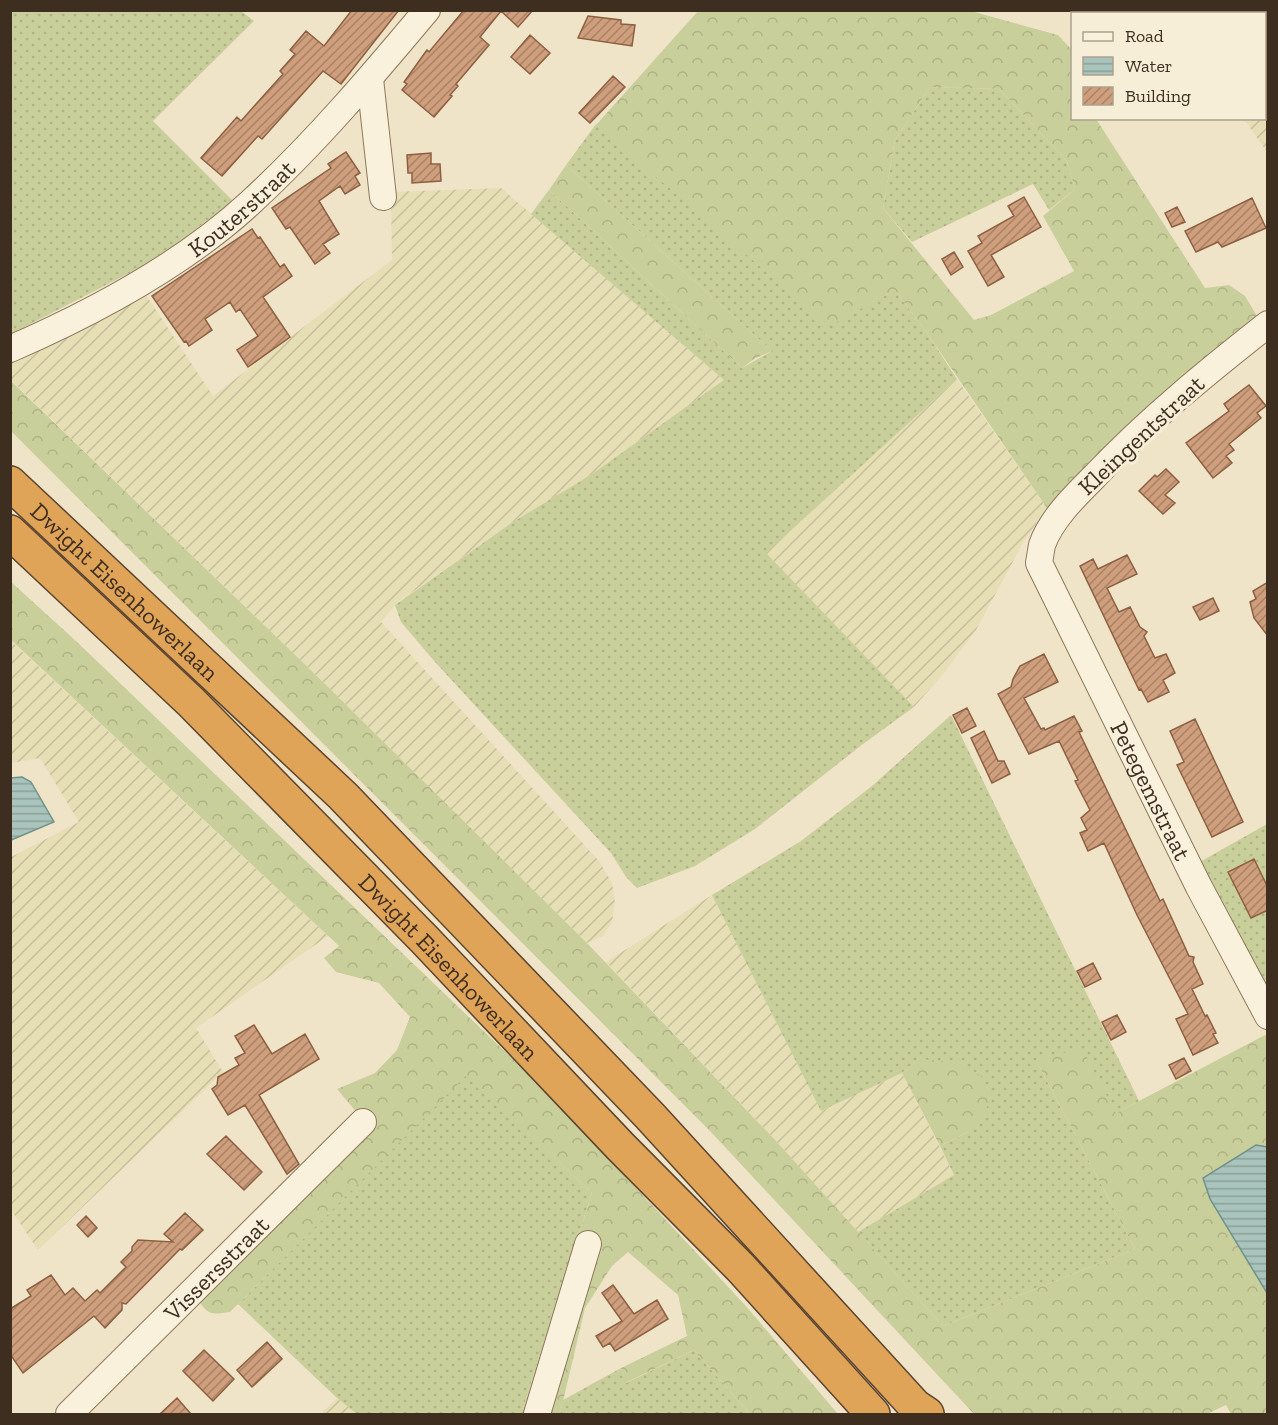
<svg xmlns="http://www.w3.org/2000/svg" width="1278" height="1425" viewBox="0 0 1278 1425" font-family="'Zilla Slab',serif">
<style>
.farmland{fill:url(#farmland-furrows)}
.grass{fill:url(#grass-dots)}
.forest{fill:url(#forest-crowns);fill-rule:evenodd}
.water{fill:url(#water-rules);stroke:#6f938a;stroke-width:1.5}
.building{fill:url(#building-hatch);stroke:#8d5f41;stroke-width:1.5}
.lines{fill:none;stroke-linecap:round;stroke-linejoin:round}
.minor-casing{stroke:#8d765c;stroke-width:28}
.highway-casing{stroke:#5b4430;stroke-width:36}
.minor{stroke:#faf1dc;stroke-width:26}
.highway{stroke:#e0a458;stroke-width:33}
.labels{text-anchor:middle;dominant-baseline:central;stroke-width:6;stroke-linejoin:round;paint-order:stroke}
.street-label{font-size:24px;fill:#3d2e20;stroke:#f7eed8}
</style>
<defs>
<pattern id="farmland-furrows" width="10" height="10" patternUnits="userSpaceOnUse" patternTransform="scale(1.5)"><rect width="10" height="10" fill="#e6deb5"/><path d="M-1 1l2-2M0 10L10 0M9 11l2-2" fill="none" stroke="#c6bf9b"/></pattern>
<pattern id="grass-dots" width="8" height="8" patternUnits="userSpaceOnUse" patternTransform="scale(1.5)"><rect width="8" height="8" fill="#c9cf9b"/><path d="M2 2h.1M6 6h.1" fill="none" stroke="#aeb285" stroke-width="1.8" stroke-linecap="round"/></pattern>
<pattern id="forest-crowns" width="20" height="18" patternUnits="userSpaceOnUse" patternTransform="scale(1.5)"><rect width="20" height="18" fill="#c9cf9b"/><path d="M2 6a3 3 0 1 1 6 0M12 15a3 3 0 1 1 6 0" fill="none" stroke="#aeb285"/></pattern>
<pattern id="water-rules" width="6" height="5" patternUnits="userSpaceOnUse" patternTransform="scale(1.5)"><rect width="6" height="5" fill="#a9c4bc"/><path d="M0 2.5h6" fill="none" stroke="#8ba098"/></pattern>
<pattern id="building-hatch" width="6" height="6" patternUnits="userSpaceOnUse" patternTransform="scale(1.5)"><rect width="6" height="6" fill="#cf9f7d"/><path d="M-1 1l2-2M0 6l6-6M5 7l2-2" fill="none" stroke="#a98266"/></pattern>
</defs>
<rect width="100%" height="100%" fill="#f0e4c8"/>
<!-- farmland -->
<path class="farmland" d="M1168,11h99v141l-23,-33 20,-1v-104h-94z
M501,188l224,192 -133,94 -79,48 -115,80 -17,20 218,239 13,22 3,19 -3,20 -9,14 -16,7 -266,-263 -310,-300 -1,-20 134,-68 69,104 179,-136 -1,-68z
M957,379l90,129 -23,33 -48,89 -32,43 -30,34 -149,-154z
M10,640l318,296 -132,92 27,44 -185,178 -27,-40v-353l68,-35 -39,-64 -29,5z
M712,895l109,216 81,-38 52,102 -96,57 -82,-91 -170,-179z
M337,1398l20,16h-36z"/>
<!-- grass -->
<path class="grass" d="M11,11h230l13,10 -101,100 80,80 -53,40 -39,26 -130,67z
M930,87l69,2 68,72 8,28 -26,21 -16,-26 -121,58 -29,-34 12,-68z
M596,124l233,201 66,-35 32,43 30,46 -191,174 148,154 -51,37 -108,85 -60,37 -58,22 -11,-11 -15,-24 -176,-191 -34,-40 -6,-17 118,-83 79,-48 132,-94 -193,-166 18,-24 193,178 30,-17 -206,-186z
M951,715l188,386 -23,12 -80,-53 99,189 -192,77 -85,-94 96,-57 -14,-29 28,-14 -49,-73 -17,14 -81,38 -109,-216 89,-54 71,-55z
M1267,824v170l-69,-131z
M466,1075l126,118 -71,221h-164l-20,-16 -99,-94z
M694,1350l56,64h-190l3,-14 58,-32 5,15z"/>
<!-- forest -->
<path class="forest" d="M698,11h273l87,24 14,15v68l24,1 109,169 24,-3 16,11 15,25 -130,106 -83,81 -120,-175 -32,-43 -66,36 -233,-201zM930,87l69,2 68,72 8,28 -32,27 31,55 -83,44 -17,5 -91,-112 12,-68z
M566,165l206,186 -18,8 -12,9 -193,-178z
M10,380l311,300 266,263 189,198 167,185 192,-77 -99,-189 46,-12 34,65 149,-78 3,4 -1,108 -12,-2 -45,54 57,94v121h-36l-5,-9 -19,9h-233l-264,-283 -699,-700z
M10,581l67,61 464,444 204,219 93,109h-88l-56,-64 -69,33 -4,-15 66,-32 -9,-41 -50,-43 -16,14 -27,42 -25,106h-39l71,-221 -126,-117 -236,236c-20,3 -22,3 -33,-14l172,-171 -32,-38 38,-16 22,-23 13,-33 -31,-34 -43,-11 -12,-14 15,-12 -328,-306z
M919,1059l42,4 21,14 9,19 -7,19 -16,17 -28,14 -38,-73z"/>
<!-- water -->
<path class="water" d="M22,777l9,5 23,40 -43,18v-62z
M1256,1145l11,2v146l-57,-94 -7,-21z"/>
<!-- building -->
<path class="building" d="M352,10h47l-58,74 -18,-13 -61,68 -4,-3 -36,40 -21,-18 36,-41 4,4 42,-47 -3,-3 15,-17 -5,-4 16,-19 18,15z
M464,10h69l-15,17 -17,-16 -21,26 9,8 -33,39 2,2 -8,9 2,1 -18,21 -32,-27 5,-6 -3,-2 23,-32 2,2z
M588,16l33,4v4l14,1 -3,21 -54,-8z
M530,35l20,18 -20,21 -19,-17z
M613,76l12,11 -35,36 -11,-10z
M346,152l14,21 -5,3 5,9 -15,9 -5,-8 -21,15 20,33 -16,10 7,9 -15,11 -25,-37 -4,2 -14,-21 59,-40 -3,-4z
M431,153v11h9l1,17 -29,2v-10h-4l-1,-18z
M1024,197l17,30 -50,28 13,22 -16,9 -20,-35 14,-8 -4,-7 36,-20 -6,-10z
M1252,198l14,30 -44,19 -4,-5 -22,10 -11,-21z
M1177,207l8,15 -13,5 -7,-14z
M252,229l6,9 2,-1 20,30 4,-3 8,12 -29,21 27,40 -42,30 -11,-17 21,-14 -18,-27 -4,3 -6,-10 -25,17 7,11 -23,16 -3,-5 -2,1 -32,-46z
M954,252l9,15 -12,8 -9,-16z
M1249,385l17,21 -9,7 4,5 -32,26 5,6 -8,6 6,7 -19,15 -27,-35 43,-32 -5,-7z
M1166,469l13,13 -14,13 10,8 -12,11 -24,-23 16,-16 2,2z
M1127,555l10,19 -30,14 12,24 11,-5 10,20 7,5 -3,4 11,22 11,-4 9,19 -12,7 6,12 -21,10 -7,-13 -2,1 -59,-124 13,-7 5,10z
M1268,582v54l-14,-18 -4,-16 6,-3 -3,-8z
M1213,598l6,13 -19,9 -7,-13z
M1044,654l14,28 -34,16 17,31 3,-1 1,2 29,-14 8,15 -3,1 81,169 3,-2 26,57 5,1 -1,5 10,22 -11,5 13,27 2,-1 9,18 -3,1 5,9 -25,12 -17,-36 12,-5 -51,-99 -33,-72 -16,8 -8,-18 7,-3 -6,-12 9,-8 -15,-29 3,-1 -19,-39 -30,13 -31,-60 13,-7 2,-8 7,-13z
M967,708l9,18 -14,7 -9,-18z
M1195,719l48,103 -31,15 -35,-72 7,-3 -14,-31z
M984,731l14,30h6l6,13 -18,9 -21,-45z
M1254,859l14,29v22l-17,8 -23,-46z
M1093,963l8,16 -16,8 -8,-16z
M1117,1015l9,17 -15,8 -9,-18z
M254,1025l18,29 33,-20 14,25 -60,36 40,69 -12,10 -42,-69 -17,10 -16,-26 5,-4 1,-8 21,-12 -4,-7 10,-5 -10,-17z
M1184,1058l7,13 -15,8 -7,-14z
M226,1136l36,36 -18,18 -37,-36z
M185,1213l18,17 -21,20 -2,-1 -54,55 -4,-1v7l-17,18 -11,-12 -71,57 -13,-19v-45l21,-13 -4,-6 24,-15 14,20 8,-7 12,13 12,-11 3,3 26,-26 -5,-5 11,-11v-4l6,-7 35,2 -9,-8z
M86,1216l11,12 -9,9 -11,-12z
M613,1285l21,29 23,-14 11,19 -53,32 -5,-8 -7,4 -7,-11 26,-15 -20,-28z
M267,1342l15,17 -30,28 -15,-17z
M204,1350l30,29 -21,22 -30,-30z
M177,1398l14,16h-31z"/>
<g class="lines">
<defs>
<g id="minor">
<path d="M370,79l13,118"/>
<path id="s1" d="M1268,324c-61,48 -120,96 -173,152 -19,19 -44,43 -53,69 -1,6 -2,12 -3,18l160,324 69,129"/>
<path id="s2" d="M10,349c85,-37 173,-84 241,-147 64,-59 120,-125 176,-192"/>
<path id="s3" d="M69,1414l294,-292"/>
<path d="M537,1414l51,-170"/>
</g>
<g id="highway">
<path id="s4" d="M10,483l333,313 307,320 265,290 12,8"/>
<path id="s5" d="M10,532l181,170 233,237 196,207 120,121 133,147"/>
</g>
</defs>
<!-- minor casing -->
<use href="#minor" class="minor-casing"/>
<!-- highway casing -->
<use href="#highway" class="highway-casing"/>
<!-- minor -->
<use href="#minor" class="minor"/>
<!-- highway -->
<use href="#highway" class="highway"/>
</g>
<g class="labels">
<!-- street labels -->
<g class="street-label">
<text stroke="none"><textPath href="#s2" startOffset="272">Kouterstraat</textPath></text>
<text transform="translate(1141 435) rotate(-43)">Kleingentstraat</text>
<text stroke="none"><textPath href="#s4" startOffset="158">Dwight Eisenhowerlaan</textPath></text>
<text stroke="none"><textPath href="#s1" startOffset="590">Petegemstraat</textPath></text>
<text stroke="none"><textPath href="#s5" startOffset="618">Dwight Eisenhowerlaan</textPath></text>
<text stroke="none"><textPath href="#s3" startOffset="207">Vissersstraat</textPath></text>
</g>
</g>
<!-- border -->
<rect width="1278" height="1425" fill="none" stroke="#3d2e20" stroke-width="24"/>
<!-- legend -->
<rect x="1071" y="12" width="195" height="108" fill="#f7eed8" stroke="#ada18e" stroke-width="1.5"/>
<rect x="1083" y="32" width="30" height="9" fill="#faf1dc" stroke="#ada18e" stroke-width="1.5"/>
<text x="1125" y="42" font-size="18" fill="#3d2e20">Road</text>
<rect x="1083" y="57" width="30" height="18" fill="url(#water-rules)" stroke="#ada18e" stroke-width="1.5"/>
<text x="1125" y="72" font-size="18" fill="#3d2e20">Water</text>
<rect x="1083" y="87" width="30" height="18" fill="url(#building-hatch)" stroke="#ada18e" stroke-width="1.5"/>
<text x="1125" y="102" font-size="18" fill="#3d2e20">Building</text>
</svg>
